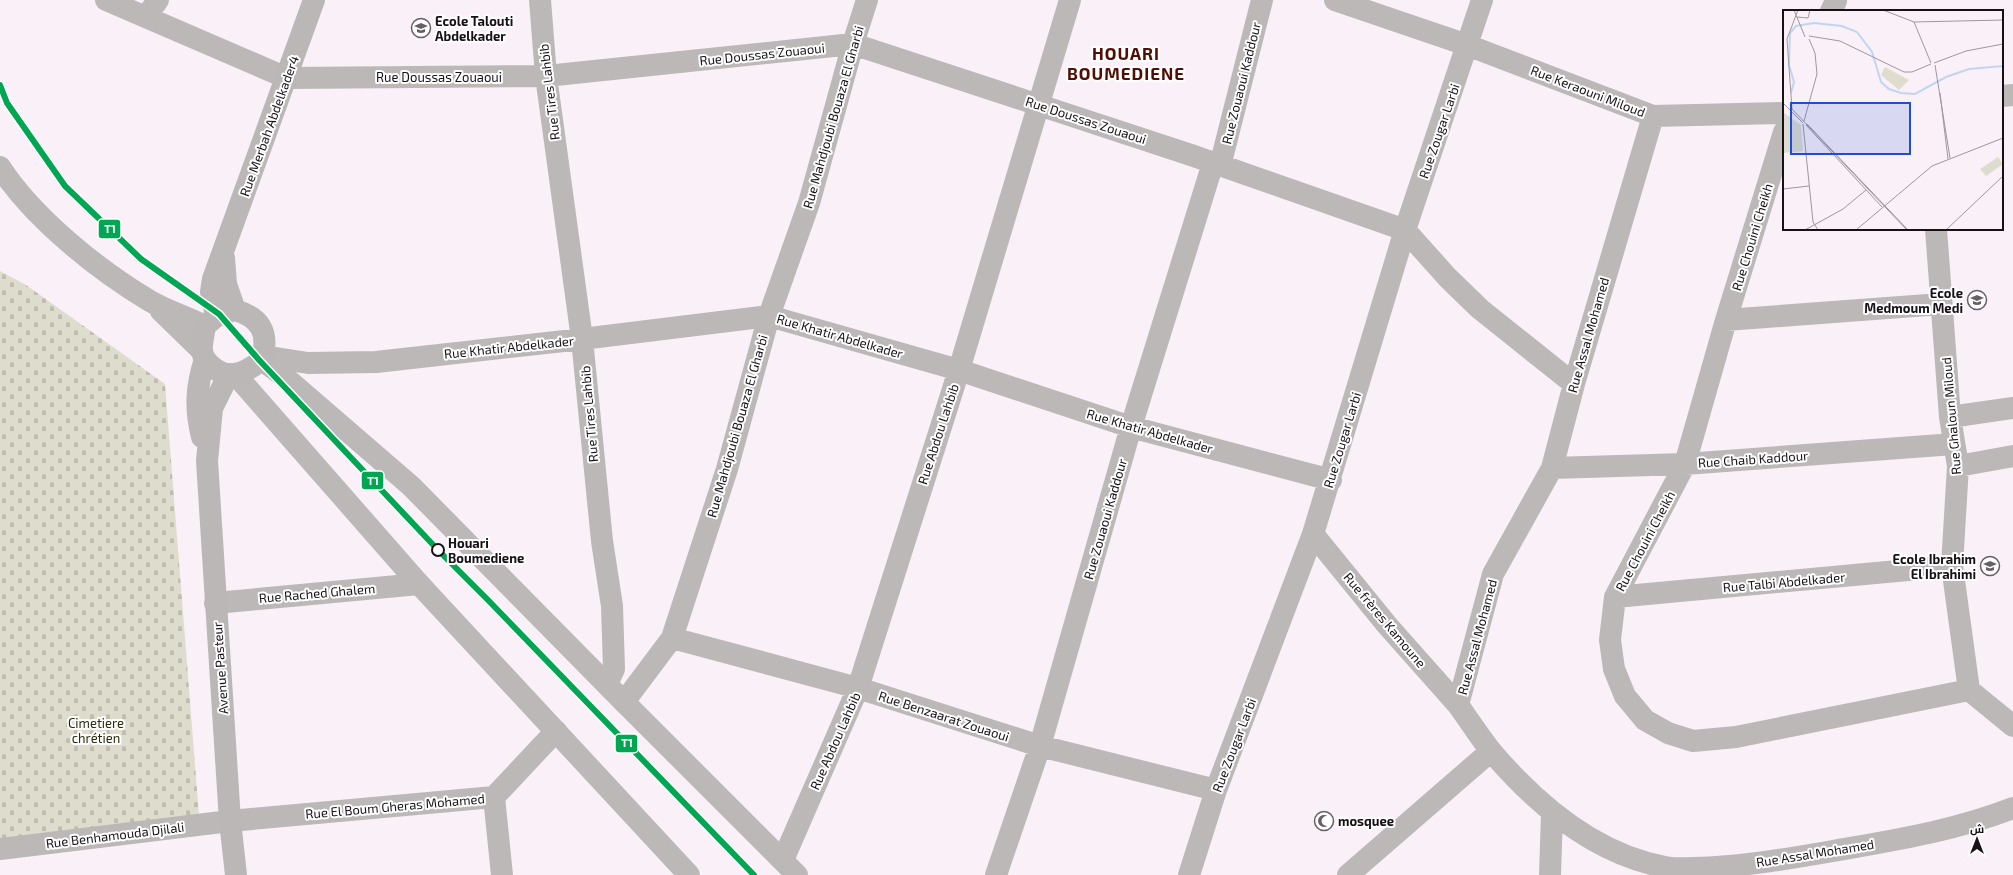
<svg xmlns="http://www.w3.org/2000/svg" width="2013" height="875" viewBox="0 0 2013 875" font-family="'Exo 2',Cairo,sans-serif">
<style>
.cemetery{fill:url(#cemetery-stones)}
.lines{fill:none;stroke-linecap:round;stroke-linejoin:round}
.minor{stroke:#bbb8b7;stroke-width:22}
.tertiary{stroke:#bbb8b7;stroke-width:22}
.secondary{stroke:#bbb7b7;stroke-width:22}
.tram-1-casing{stroke:#fff;stroke-width:9}
.tram-1{stroke:#00a651;stroke-width:6}
.stop-dot{fill:#fff;stroke:#171117;stroke-width:2}
.labels{text-anchor:middle;dominant-baseline:central;stroke-width:4;stroke-linejoin:round;paint-order:stroke}
.poi-label{font-size:13px;font-weight:bold;fill:#171117;stroke:#fff;text-anchor:start}
.street-label{font-size:13px;fill:#171117;stroke:#fff}
.stop-label{font-size:13px;font-weight:bold;fill:#171117;stroke:#fff;text-anchor:start}
.park-label{font-size:13px;fill:#292d0a;stroke:#fff}
.district-label{font-size:17px;font-weight:bold;letter-spacing:1px;fill:#510e04;stroke:#fff}
.inset-river{fill:none;stroke:#c2d5f0;stroke-width:2}
.inset-road{fill:none;stroke:#9f979e;stroke-width:1}
.view{fill:#1d4ed8;fill-opacity:0.15;stroke:#1d4ed8;stroke-width:2}
.inset-edge{fill:none;stroke:#171117;stroke-width:2}
.line-badge{stroke:#fff;stroke-width:1.5}
.badge-label{font-size:11px;text-anchor:middle;font-weight:bold;fill:#fff}
</style>
<defs>
<pattern id="cemetery-stones" width="16" height="16" patternUnits="userSpaceOnUse"><rect width="16" height="16" fill="#deddcd"/><path d="M2 7V4a2 2 0 0 1 4 0v3zM10 15v-3a2 2 0 0 1 4 0v3z" fill="#bebdaf"/></pattern>
</defs>
<rect width="100%" height="100%" fill="#f9f0f8"/>
<!-- cemetery -->
<path class="cemetery" d="M0,271l26,14 139,99 34,432 -199,24z"/>
<g class="lines">
<!-- minor -->
<path class="minor" d="M106,0l181,78 259,-2 307,-32 338,111 214,75 43,48 32,31 94,75
M540,0l6,76 36,263 20,202 10,65 2,63 -7,15
M1335,0l132,45 186,71 131,-3
M1831,11l5,-10
M146,17l12,-17
M2002,96l11,-1
M1653,116l-79,268 -22,84 -59,106 -35,131c11,15 21,31 33,46 45,53 103,103 174,116 9,2 19,1 28,1 47,-1 94,-9 140,-17 62,-11 121,-20 180,-43
M1784,132l-58,188 -41,144 -70,133 -5,43 4,29 11,27 20,24 23,13 25,8 43,-4 233,-47
M1220,166l42,-166
M1936,229l14,188 8,49 -6,100 17,124 44,36
M1726,320l215,-16
M263,356l45,7 68,-1 206,-23 187,-23 190,54 172,57 200,53
M1950,417l63,-9
M1958,466l55,-10
M1552,468l133,-4 269,-20
M1313,534l74,91 71,80
M1615,597l337,-31
M215,603l204,-19
M672,638l186,50 182,58 176,44
M624,702l48,-64 55,-169 42,-153 40,-113 44,-159 14,-44
M494,797l8,78
M0,849l230,-28 264,-24 62,-66
M783,860l75,-172 101,-318 111,-370
M996,875l44,-129 91,-319 82,-264
M1189,875l27,-85 97,-256 92,-304 77,-230
M1348,875l143,-124
M1550,875l2,-62"/>
<!-- tertiary -->
<path class="tertiary" d="M0,167c33,51 98,103 150,134 17,10 37,16 55,25
M161,311l41,40
M262,360l24,18 125,108 213,216 173,173
M235,374l184,210 270,291"/>
<!-- secondary -->
<path class="secondary" d="M224,258l2,26 9,26
M235,310c27,8 34,24 27,50 -8,6 -18,13 -27,14 -13,3 -31,-10 -33,-23 -1,-7 2,-17 3,-25l14,-12z
M216,316l-5,-24 2,-13 101,-279
M229,374l-17,34 -5,53 23,360 6,54
M202,437c-7,-29 -6,-50 3,-78"/>
<defs>
<path id="tram-1" d="M0,85l7,18 58,83 76,73 78,55 41,47 178,189 49,49 267,276"/>
</defs>
<!-- tram-1 casing -->
<use href="#tram-1" class="tram-1-casing"/>
<!-- tram-1 -->
<use href="#tram-1" class="tram-1"/>
</g>
<!-- icons -->
<defs>
<symbol id="school-ring" viewBox="-11 -11 22 22"><circle r="9.5" fill="#fff" stroke="#665f66" stroke-width="1.5"/><path d="M0-5L7-2L0 1L-7-2ZM-4 1L0 2.5L4 1V4Q0 6-4 4Z" fill="#665f66"/></symbol>
<symbol id="mosque-ring" viewBox="-11 -11 22 22"><circle r="9.5" fill="#fff" stroke="#665f66" stroke-width="1.5"/><path d="M3.5-4.9A6 6 0 1 0 3.5 4.9A5 5 0 1 1 3.5-4.9Z" fill="#665f66"/></symbol>
</defs>
<g fill-rule="evenodd">
<use href="#school-ring" x="410" y="17" width="22" height="22"/>
<use href="#school-ring" x="1966" y="289" width="22" height="22"/>
<use href="#school-ring" x="1979" y="555" width="22" height="22"/>
<use href="#mosque-ring" x="1313" y="810" width="22" height="22"/>
</g>
<!-- markers -->
<circle class="stop-dot" cx="438" cy="550" r="6"/>
<g class="labels">
<!-- poi labels -->
<g class="poi-label">
<text x="435" y="21">Ecole Talouti<tspan x="435" dy="15">Abdelkader</tspan></text>
<text x="1963" y="293" text-anchor="end">Ecole<tspan x="1963" dy="15">Medmoum Medi</tspan></text>
<text x="1976" y="559" text-anchor="end">Ecole Ibrahim<tspan x="1976" dy="15">El Ibrahimi</tspan></text>
<text x="1338" y="821">mosquee</text>
</g>
<!-- street labels -->
<g class="street-label">
<text transform="translate(762 54) rotate(-6)">Rue Doussas Zouaoui</text>
<text x="439" y="77">Rue Doussas Zouaoui</text>
<text transform="translate(1241 83) rotate(-76)">Rue Zouaoui Kaddour</text>
<text transform="translate(1588 91) rotate(21)">Rue Keraouni Miloud</text>
<text transform="translate(549 92) rotate(-97)">Rue Tires Lahbib</text>
<text transform="translate(833 117) rotate(-74)">Rue Mahdjoubi Bouaza El Gharbi</text>
<text transform="translate(1086 120) rotate(18)">Rue Doussas Zouaoui</text>
<text transform="translate(269 126) rotate(-70)">Rue Merbah Abdelkader4</text>
<text transform="translate(1439 131) rotate(-71)">Rue Zougar Larbi</text>
<text transform="translate(1752 237) rotate(-73)">Rue Chouini Cheikh</text>
<text transform="translate(1588 335) rotate(-74)">Rue Assal Mohamed</text>
<text transform="translate(840 336) rotate(16)">Rue Khatir Abdelkader</text>
<text transform="translate(509 347) rotate(-6)">Rue Khatir Abdelkader</text>
<text transform="translate(589 414) rotate(-95)">Rue Tires Lahbib</text>
<text transform="translate(1951 416) rotate(-95)">Rue Ghaloun Miloud</text>
<text transform="translate(737 426) rotate(-74)">Rue Mahdjoubi Bouaza El Gharbi</text>
<text transform="translate(1150 431) rotate(16)">Rue Khatir Abdelkader</text>
<text transform="translate(938 434) rotate(-72)">Rue Abdou Lahbib</text>
<text transform="translate(1342 440) rotate(-73)">Rue Zougar Larbi</text>
<text transform="translate(1753 459) rotate(-4)">Rue Chaib Kaddour</text>
<text transform="translate(1105 519) rotate(-74)">Rue Zouaoui Kaddour</text>
<text transform="translate(1645 541) rotate(-62)">Rue Chouini Cheikh</text>
<text transform="translate(1784 582) rotate(-5)">Rue Talbi Abdelkader</text>
<text transform="translate(317 593) rotate(-5)">Rue Rached Ghalem</text>
<text transform="translate(1385 620) rotate(50)">Rue frères Kamoune</text>
<text transform="translate(1477 637) rotate(-75)">Rue Assal Mohamed</text>
<text transform="translate(220 668) rotate(-94)">Avenue Pasteur</text>
<text transform="translate(944 716) rotate(18)">Rue Benzaarat Zouaoui</text>
<text transform="translate(835 741) rotate(-66)">Rue Abdou Lahbib</text>
<text transform="translate(1234 745) rotate(-69)">Rue Zougar Larbi</text>
<text transform="translate(395 806) rotate(-5)">Rue El Boum Gheras Mohamed</text>
<text transform="translate(115 835) rotate(-7)">Rue Benhamouda Djilali</text>
<text transform="translate(1815 853) rotate(-9)">Rue Assal Mohamed</text>
</g>
<!-- stop labels -->
<g class="stop-label">
<text x="448" y="543">Houari<tspan x="448" dy="15">Boumediene</tspan></text>
</g>
<!-- park labels -->
<g class="park-label">
<text x="96" y="723">Cimetiere<tspan x="96" dy="15">chrétien</tspan></text>
</g>
<!-- district labels -->
<g class="district-label">
<text x="1126" y="53">HOUARI<tspan x="1126" dy="20">BOUMEDIENE</tspan></text>
</g>
</g>
<!-- overview -->
<g transform="translate(1783 10)">
<rect width="220" height="220" fill="#f9f0f8"/>
<path d="M0,102l18,13 2,26 -20,2z" fill="#deddcd"/>
<path d="M102,57l24,13 -10,10 -18,-15zM215,147l5,7 -17,12 -6,-7z" fill="#deddcd"/>
<path class="inset-river" d="M8,83l3,-11 -5,-17 1,-32 6,-7 18,-3 28,3 15,6 15,20 9,30 8,7 12,4 14,1 31,-17 23,-8 34,-3"/>
<path class="inset-road" d="M11,0l11,27M15,0l-11,29 5,70 115,121M100,0l31,12 89,-2M14,7l11,1 2,-8M131,12l17,41M26,26l31,5 64,31h8l19,-8M151,53l32,-12 37,-7M152,55l15,93M157,83l8,66M0,93l20,20M21,111l13,-47 -2,-21 -6,-14M20,114l10,98 5,8M24,114l101,106M23,115l76,82M0,179l26,-3M22,220l38,-21 23,-19M73,220l76,-64 71,-28M163,220l57,-54"/>
<path class="view" d="M8,93h119v51h-119z"/>
<rect width="220" height="220" class="inset-edge"/>
</g>
<g class="line-badge">
<rect x="98" y="219" width="23" height="20" rx="4" fill="#00a651"/>
<rect x="361" y="471" width="23" height="19" rx="4" fill="#00a651"/>
<rect x="615" y="734" width="23" height="19" rx="4" fill="#00a651"/>
</g>
<g class="badge-label">
<text x="110" y="233">T1</text>
<text x="373" y="485">T1</text>
<text x="627" y="747">T1</text>
</g>
<!-- north arrow -->
<g transform="translate(1977 839)" stroke="#ffffff" stroke-width="3" paint-order="stroke">
<path d="M0-3L7 15L0 10L-7 15Z" fill="#171117"/>
<text y="-6" font-size="11" font-weight="bold" text-anchor="middle" fill="#171117">ش</text>
</g>
</svg>
